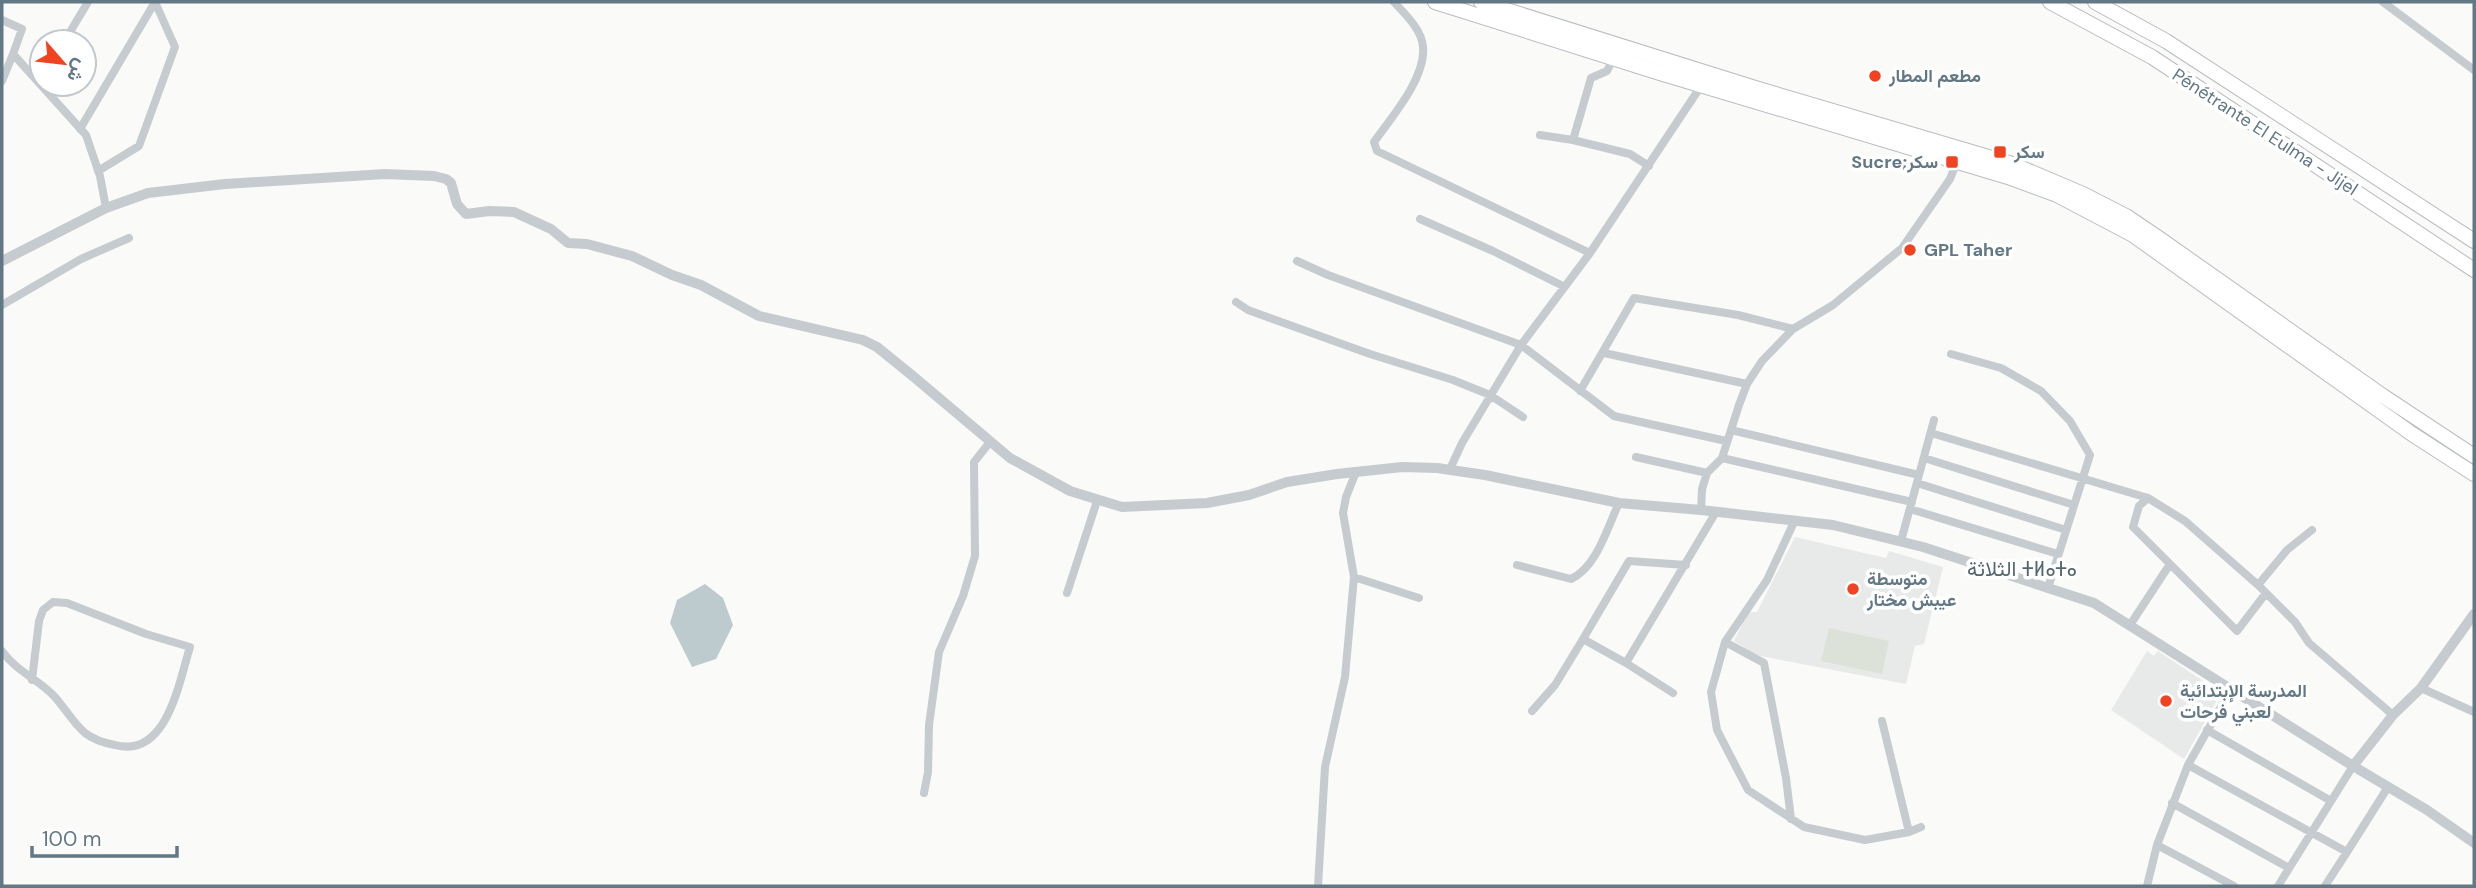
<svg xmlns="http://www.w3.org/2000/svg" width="2476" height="888" viewBox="0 0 2476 888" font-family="'DM Sans',Vazirmatn,'Noto Sans Tifinagh',sans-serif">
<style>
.built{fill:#e8eae9}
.green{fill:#dce2d8}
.water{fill:#bdcbce}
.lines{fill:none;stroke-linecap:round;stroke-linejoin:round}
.trunk-casing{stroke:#b8bdc0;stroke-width:16}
.motorway-casing{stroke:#b8bdc0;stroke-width:16}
.minor{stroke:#c5cbce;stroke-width:8}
.tertiary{stroke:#c5cbce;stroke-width:10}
.trunk{stroke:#fff;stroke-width:14}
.motorway{stroke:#fff;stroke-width:14}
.poi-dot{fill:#ef4322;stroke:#fff;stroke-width:2.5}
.labels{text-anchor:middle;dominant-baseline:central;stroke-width:7;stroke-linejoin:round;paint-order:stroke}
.poi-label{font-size:18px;font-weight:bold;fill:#637885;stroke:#fff;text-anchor:start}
.street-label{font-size:18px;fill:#637885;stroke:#fff}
.quarter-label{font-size:21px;fill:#55666f;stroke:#fff}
</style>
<rect width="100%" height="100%" fill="#fafaf8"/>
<!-- built -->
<path class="built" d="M1795,537l91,21 3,-7 54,16 -19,77 -9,2 -9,38 -151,-29 -21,-14 14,-29h9z
M2147,651l7,5 4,-5 63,42 -37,66 -73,-49z"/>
<!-- green -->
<path class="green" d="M1829,628l60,13 -7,33 -61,-13z"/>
<!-- water -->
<path class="water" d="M705,584l18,14 10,27 -17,34 -24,8 -22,-44 7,-23z"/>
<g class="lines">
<defs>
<path id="trunk" d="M1435,2l225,71 348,104 49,18 76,40 279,199 62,40
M1481,2l274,86 257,76 71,30 43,22 34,23 223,157 91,60"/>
<path id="motorway" d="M2050,2l102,55 322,213
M2095,2l71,39 308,200"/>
</defs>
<!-- trunk casing -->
<use href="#trunk" class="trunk-casing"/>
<!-- motorway casing -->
<use href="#motorway" class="motorway-casing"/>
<!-- minor -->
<path class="minor" d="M1394,2c11,12 28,28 29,45 3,31 -32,71 -49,95l3,9 213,102
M2383,2l91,68
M2,20l20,9 -9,25 73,81 14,41 6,32
M64,42l24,-40
M2,81l11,-27
M80,129l75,-127
M1540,135l33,5 18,-62 16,-7 6,-12
M1573,140l57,14 19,12
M98,171l41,-25 36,-99 -20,-45
M1420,219l73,32 70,35
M1297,261l31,14 193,70 93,71 112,25
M1236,302l12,8 122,44 83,26 37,15 33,22
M2,305l79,-46 48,-21
M1604,353l143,31
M1951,354l50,14 40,23 29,30 20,34 -42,133
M1580,391l54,-93 104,17 55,14
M1731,430l188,45
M1931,433l217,65 37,23 73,64 37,37 14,21 84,72
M1636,457l71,16
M1722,458l190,44
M1924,458l150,47
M1450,469l12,-26 59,-98 69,-92 111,-167
M1917,483l149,47
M2148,498l-9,8 -6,21 104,104 29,-38
M1910,509l148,45
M1701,510l1,-21 5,-16 15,-15 17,-53 8,-21 15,-23 31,-32 40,-24 69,-57 48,-69 7,-18
M1795,520l-28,60 -42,62 -14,50 6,38 31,60 56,37 61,13 44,-8 -27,-111
M1901,541l33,-121
M1517,565l54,14c26,-12 36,-51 48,-76
M1686,565l-57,-4 -46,78 43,24 90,-151
M1354,577l65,21
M2258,585l29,-35 25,-20
M1067,593l30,-92
M2130,625l40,-61
M1725,642l39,21 22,115 5,41
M2,651c14,20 36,28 52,45 11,12 19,27 31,37 9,7 19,10 30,12 52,14 64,-63 75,-98l-44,-13 -79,-31 -14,-1 -10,8 -4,11 -7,59
M1626,663l47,30
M2421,688l53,24
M1532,711l23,-26 28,-46
M2207,730l124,71
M2188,765l159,87 41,-65
M924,793l4,-21 1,-47 10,-73 24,-56 12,-40 -1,-94 16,-20
M2172,803l117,65
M1909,832l12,-5
M2157,845l77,41
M1318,886l7,-119 20,-90 9,-100 -11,-64 3,-16 10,-25
M2147,886l10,-41 31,-80 43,-76
M2278,886l75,-120
M2325,886l22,-34"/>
<!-- tertiary -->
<path class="tertiary" d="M2,261l104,-53 42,-15 77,-9 160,-10 49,2 12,3 5,4 6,21 9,10 23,-3 25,1 37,17 17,14 19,1 45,12 40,19 29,10 58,31 104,24 14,7 37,30 96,81 60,33 52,16 85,-4 42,-8 38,-13 50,-8 65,-7 35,1 48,7 134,28 82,7 132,15 90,22 171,56 259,163 40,-51 28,-27 53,-74
M2353,766l74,44 47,33"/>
<!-- trunk -->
<use href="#trunk" class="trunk"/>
<!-- motorway -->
<use href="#motorway" class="motorway"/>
</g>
<!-- markers -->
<g class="poi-dot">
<circle cx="1875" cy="76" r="7"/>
<rect x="1993" y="145" width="14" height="14" rx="3.5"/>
<rect x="1945" y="155" width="14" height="14" rx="3.5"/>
<circle cx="1910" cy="250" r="7"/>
<circle cx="1853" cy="589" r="7"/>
<circle cx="2166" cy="701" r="7"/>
</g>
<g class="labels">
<!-- poi labels -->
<g class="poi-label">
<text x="1889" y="76">مطعم المطار</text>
<text x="2014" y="152">سكر</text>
<text x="1938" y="162" text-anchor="end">Sucre;سكر</text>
<text x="1924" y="250">GPL Taher</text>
<text x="1867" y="579">متوسطة<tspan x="1867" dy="21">عيبش مختار</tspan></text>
<text x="2180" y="691">المدرسة الإبتدائية<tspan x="2180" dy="21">لعبني فرحات</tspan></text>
</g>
<!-- street labels -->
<g class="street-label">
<text transform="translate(2265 132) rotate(33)">Pénétrante El Eulma - Jijel</text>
</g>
<!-- quarter labels -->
<g class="quarter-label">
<text x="2022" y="569">الثلاثة ⵜⵍⴰⵜⴰ</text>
</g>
</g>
<!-- border -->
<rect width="2476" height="888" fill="none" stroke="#637885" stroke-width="7"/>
<!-- north arrow -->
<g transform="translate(63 63) rotate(118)"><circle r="33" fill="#ffffff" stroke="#c1c9ce" stroke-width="2"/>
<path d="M0-5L12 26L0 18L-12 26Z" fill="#ef4322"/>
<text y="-10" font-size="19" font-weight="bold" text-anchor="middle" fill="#637885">ش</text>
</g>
<!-- scale -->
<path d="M32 846v10h145v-10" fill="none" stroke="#637885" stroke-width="3.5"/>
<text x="42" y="846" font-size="21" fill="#637885" stroke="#ffffff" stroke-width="5" paint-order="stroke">100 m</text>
</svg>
